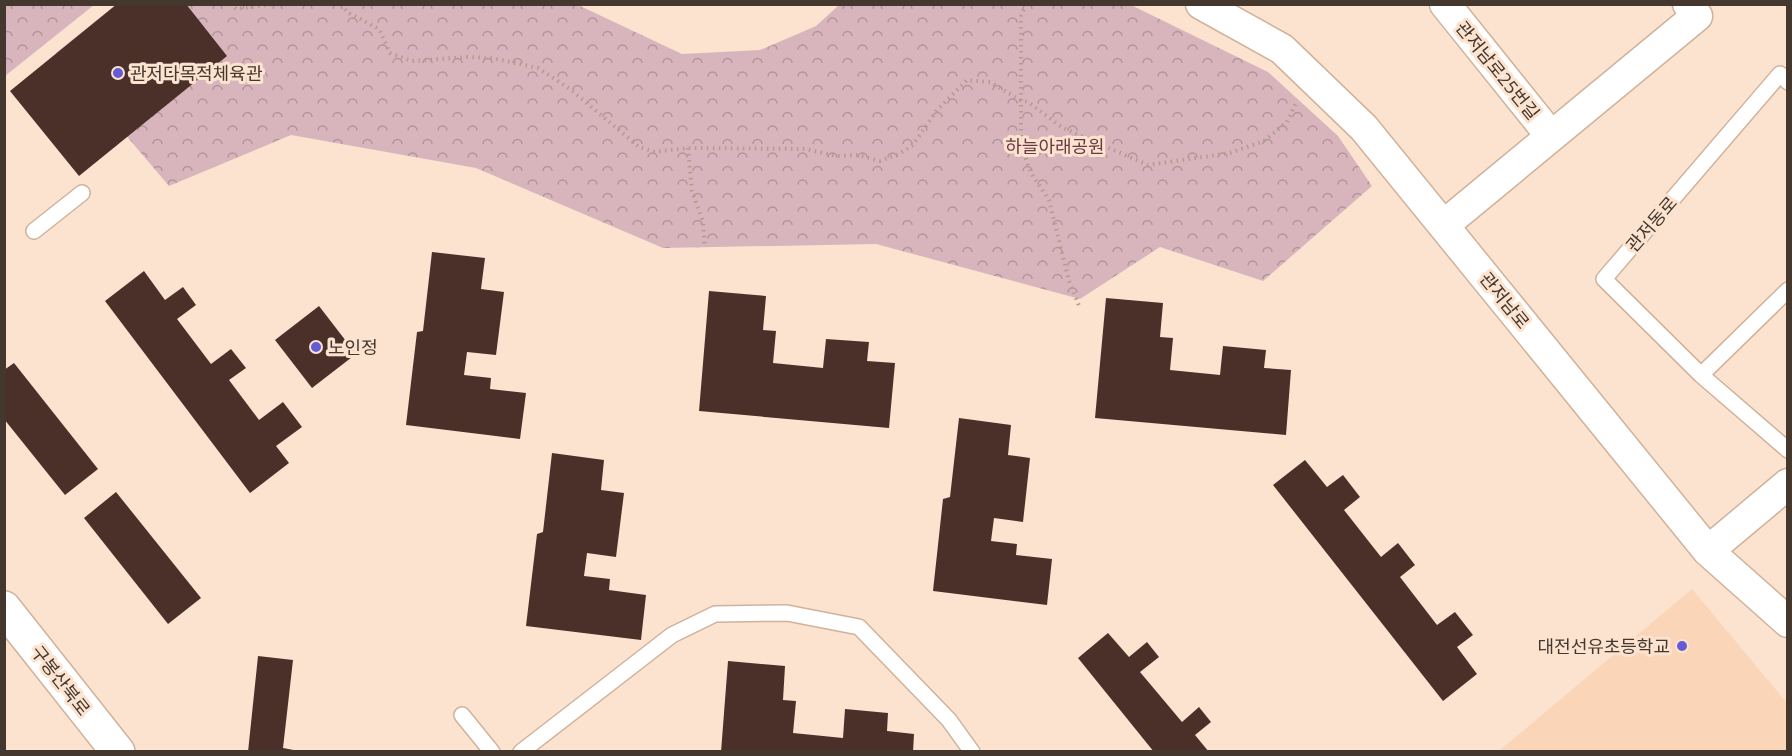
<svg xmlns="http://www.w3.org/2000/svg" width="1792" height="756" viewBox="0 0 1792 756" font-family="'Open Sans','Noto Sans KR',sans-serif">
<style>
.built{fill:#fad5b8}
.park{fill:url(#park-crowns)}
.building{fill:#4b302a}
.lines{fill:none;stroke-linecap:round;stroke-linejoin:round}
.service-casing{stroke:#d0b29b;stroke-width:18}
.minor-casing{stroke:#d0b29b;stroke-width:33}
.secondary-casing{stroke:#d0b29b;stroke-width:36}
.path{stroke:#b09d8d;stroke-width:4;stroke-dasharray:1.5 4.5;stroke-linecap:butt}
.service{stroke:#fff;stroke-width:15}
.minor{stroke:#fff;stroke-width:30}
.secondary{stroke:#fff;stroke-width:33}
.poi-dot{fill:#655cd5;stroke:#fce3cf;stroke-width:2}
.labels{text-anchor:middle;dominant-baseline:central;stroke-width:6;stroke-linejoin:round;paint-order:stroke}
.street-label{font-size:18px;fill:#43372e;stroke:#fce3cf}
.poi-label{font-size:18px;fill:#43372e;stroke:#fce3cf;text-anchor:start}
.park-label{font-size:18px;fill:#6a3845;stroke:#fce3cf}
</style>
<defs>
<pattern id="park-crowns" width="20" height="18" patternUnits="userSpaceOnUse" patternTransform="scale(1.5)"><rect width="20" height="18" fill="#d8b5bc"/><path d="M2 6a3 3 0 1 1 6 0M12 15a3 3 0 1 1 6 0" fill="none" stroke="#b19499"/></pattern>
</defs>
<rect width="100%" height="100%" fill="#fce3cf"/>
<!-- built -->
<path class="built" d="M1692,589l95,114v48h-288z"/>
<!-- park -->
<path class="park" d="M5,4h89v1l-89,71z
M117,4l461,1 104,49 78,-4 56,-24 23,-21h292l137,67 70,64 34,50 -109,95 -103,-34 -80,52 -204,-55 -213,4 -187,-80 -185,-33 -122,51 -113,-133z"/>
<!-- building -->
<path class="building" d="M117,4h69l41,52 -148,120 -69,-85z
M432,252l53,6 -4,31 23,3 -8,63 -29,-3 -3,23 27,3 -1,11 36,4 -6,46 -114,-14 11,-93 6,-1z
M144,271l21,29 18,-13 13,18 -19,14 34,45 20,-15 15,19 -17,12 30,40 24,-18 19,25 -26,19 13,17 -39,30 -145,-192z
M709,291l57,5 -3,34 13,1 -3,32 50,5 3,-29 43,3 -2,19 28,2 -6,65 -190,-17z
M1106,298l57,5 -3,34 13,1 -3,32 50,5 3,-29 43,4 -2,18 27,2 -5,65 -191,-17z
M319,306l37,48 -44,34 -37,-48z
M14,363l84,106 -33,26 -61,-76v-49z
M959,418l52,7 -3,30 22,3 -7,64 -29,-4 -3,23 26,3 -1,11 36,4 -5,46 -114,-14 10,-92 7,-2z
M552,453l52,7 -3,30 23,3 -8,64 -29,-4 -3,23 26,3 -1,11 37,5 -5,45 -115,-14 11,-92 6,-2z
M1305,460l22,27 16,-12 17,22 -16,13 37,47 17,-14 17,22 -15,12 37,48 18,-13 18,23 -16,12 20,27 -34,27 -170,-216z
M116,492l85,106 -33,26 -84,-106z
M1108,633l21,24 18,-15 12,15 -19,15 42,50 17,-15 12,15 -16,13 14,17h-55l-76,-94z
M258,656l35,4 -10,88 21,4h-56z
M728,661l57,5 -2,34 13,1 -3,32 50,5 2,-29 43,4 -1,18 27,3 -1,18h-192z"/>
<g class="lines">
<defs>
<path id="service" d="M1788,82l-8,-8 -176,205 97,96 87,75
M34,231l48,-38
M1701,375l87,-85
M462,715l30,37
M521,752l151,-117 43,-21 72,-1 72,14 90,93 23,32"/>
<path id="minor" d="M1201,4l81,45 82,79 344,423 80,71
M1445,4l106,132
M1444,225l253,-209 -9,-12
M1708,551l80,-67"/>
<path id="secondary" d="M4,608l114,144"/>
</defs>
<!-- service casing -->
<use href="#service" class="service-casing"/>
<!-- minor casing -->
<use href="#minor" class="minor-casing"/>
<!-- secondary casing -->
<use href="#secondary" class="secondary-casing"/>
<!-- path -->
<path class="path" d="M230,4l6,5 39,-5
M342,4l5,8 32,17 11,24 22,8 55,-4 25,1 46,10 32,21 69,58 16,5 33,-4 117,1 32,7 21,-1 22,6 19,-7 14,-9 24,-35 30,-30 23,2 30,18 8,2 35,26 85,37 82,-12 34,-12 23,-19 10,-21
M1026,4l-5,12v129l10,28 18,27 20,81 11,27
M688,148l4,43 11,31 2,25"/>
<!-- service -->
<use href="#service" class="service"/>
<!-- minor -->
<use href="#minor" class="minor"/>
<!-- secondary -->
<use href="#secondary" class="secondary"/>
</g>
<!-- markers -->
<g class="poi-dot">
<circle cx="118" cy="73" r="6"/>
<circle cx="316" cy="347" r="6"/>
<circle cx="1682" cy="646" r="6"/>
</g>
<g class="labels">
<!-- street labels -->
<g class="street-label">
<text transform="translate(1498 70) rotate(51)">관저남로25번길</text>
<text transform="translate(1651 224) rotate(-49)">관저동로</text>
<text transform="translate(1505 300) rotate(51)">관저남로</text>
<text transform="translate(61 680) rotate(52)">구봉산북로</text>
</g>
<!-- poi labels -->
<g class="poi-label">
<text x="130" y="73">관저다목적체육관</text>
<text x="328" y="347">노인정</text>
<text x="1670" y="646" text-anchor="end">대전선유초등학교</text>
</g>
<!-- park labels -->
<g class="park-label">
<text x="1055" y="146">하늘아래공원</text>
</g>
</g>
<!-- border -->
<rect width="1792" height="756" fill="none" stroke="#43372e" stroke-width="12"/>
</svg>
